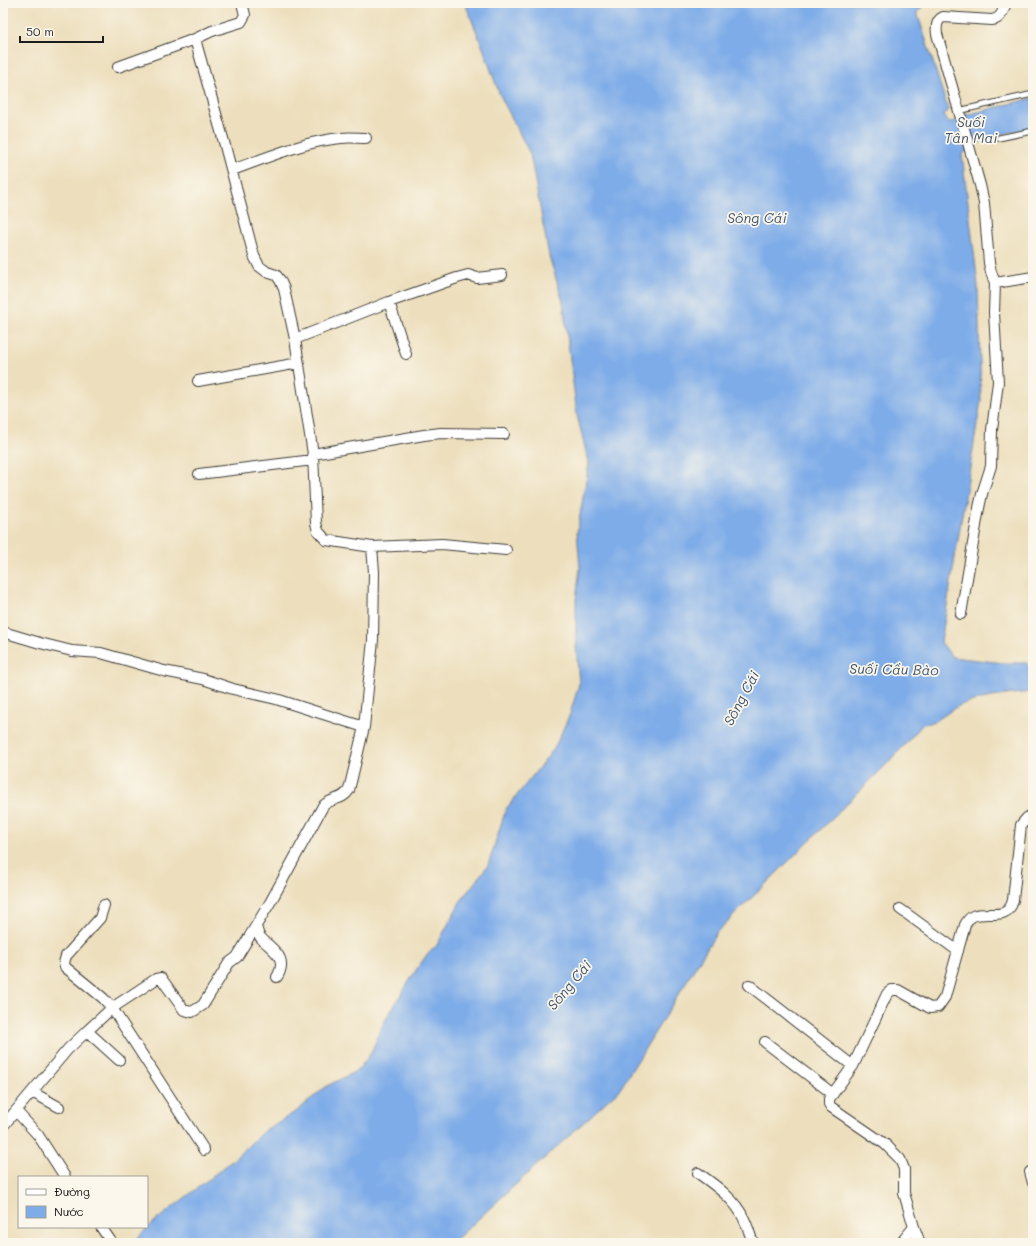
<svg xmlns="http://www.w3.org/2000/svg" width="1036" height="1246" viewBox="0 0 1036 1246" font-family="Mali,sans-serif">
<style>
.water{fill:#7eace8;stroke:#4d6482}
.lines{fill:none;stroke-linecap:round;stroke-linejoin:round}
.lane-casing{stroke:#3b3934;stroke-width:7}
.street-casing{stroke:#3b3934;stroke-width:12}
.lane{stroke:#fff;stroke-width:5}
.street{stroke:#fff;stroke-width:10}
.labels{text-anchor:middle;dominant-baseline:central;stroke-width:3.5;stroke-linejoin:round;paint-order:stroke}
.water-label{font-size:14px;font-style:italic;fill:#43566e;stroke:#fbf7ec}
</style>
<rect width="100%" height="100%" fill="#fbf7ec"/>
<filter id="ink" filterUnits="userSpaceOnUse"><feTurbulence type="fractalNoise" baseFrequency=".025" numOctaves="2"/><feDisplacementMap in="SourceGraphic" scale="8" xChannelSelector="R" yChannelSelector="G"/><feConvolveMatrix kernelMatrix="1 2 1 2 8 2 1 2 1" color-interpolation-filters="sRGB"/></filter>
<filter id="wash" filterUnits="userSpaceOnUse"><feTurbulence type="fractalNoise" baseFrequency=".012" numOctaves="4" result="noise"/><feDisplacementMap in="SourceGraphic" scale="16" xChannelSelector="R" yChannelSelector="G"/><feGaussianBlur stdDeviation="0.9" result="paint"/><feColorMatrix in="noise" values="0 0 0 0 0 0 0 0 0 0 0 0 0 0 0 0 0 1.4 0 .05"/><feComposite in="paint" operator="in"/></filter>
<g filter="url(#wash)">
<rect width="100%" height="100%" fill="#eddfbd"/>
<!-- water -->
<path class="water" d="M465,3h462l-10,9 31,97 -4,7 3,5 6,1 13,-7 67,-17v29l-47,11 -24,16 16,131 3,116 -40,241 11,15 52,6h23l6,10v19c-23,2 -48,5 -70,12 -14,5 -25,20 -40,20l-31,35 -175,173 -97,157 -168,154h-318l7,-9 13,-12 79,-62 32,-30 32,-19 30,-25 31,-16 13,-17 12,-29 33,-54 10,-14 11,-11 23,-43 28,-37 18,-56 48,-60 16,-35 9,-30 -3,-39v-46l4,-31 -3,-36 12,-68 -12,-49 -14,-113 -14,-46 -19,-102 -31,-61 -16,-45z"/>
</g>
<g filter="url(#ink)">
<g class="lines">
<defs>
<path id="lane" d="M958,111l75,-17
M999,138l34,-7"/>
<path id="street" d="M242,3l3,12 -4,7 -29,9 -17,8 29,103 30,114 5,10 8,6 9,3 4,5 4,9 11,50 18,115 3,69 2,8 8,9 46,7 2,25 -1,68 -9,87
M118,67l77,-28
M232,170c34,-12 73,-29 109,-32 8,-1 17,0 25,0
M995,283l38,-6
M389,302l17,52
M295,339l94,-37 68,-24 11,-3 9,3 25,-3
M198,381l101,-18
M313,454l111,-19 17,-2 63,1
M199,474l114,-14
M372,547l70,-3 64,6
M961,614l18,-106 3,-14 9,-28 1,-36 6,-48 -4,-69 1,-30 -4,-11 -2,-9 -5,-60 -4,-18 -43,-151c-1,-7 -1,-14 6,-17l49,3c9,-1 11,-9 14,-17
M3,632l37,11 32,8 29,2 63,18 39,8 30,10 43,10 88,28 -15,63c-7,11 -17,7 -26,16l-52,95 -34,56 -8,6 -26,42 -11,7 -8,-2 -23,-32 -5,1 -44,29 92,142
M900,909l58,42
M256,926c1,4 2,9 5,12 11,12 28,19 16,39
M749,985l104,81
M87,1031l25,-23 -9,-10 -38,-31 -1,-4 2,-7 34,-38 4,-13
M765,1042l68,52
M32,1092l27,15
M16,1111l22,24 27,42
M3,1126l65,-77 19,-18 32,29
M1033,1171l-3,1 3,11
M698,1173c17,12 38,27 46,46 4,8 6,16 9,24
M101,1227l11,16
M914,1227l6,16
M901,1243l13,-16 -10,-34v-24l-4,-10 -15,-15 -54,-37 -2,-3v-5l24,-33 34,-72 5,-4h6l32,18 8,-1 7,-10 20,-72c2,-4 4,-7 8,-9 15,-6 35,6 40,-16l8,-75 6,-7 6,-4"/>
</defs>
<!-- lane casing -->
<use href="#lane" class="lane-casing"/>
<!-- street casing -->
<use href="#street" class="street-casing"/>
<!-- lane -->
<use href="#lane" class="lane"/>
<!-- street -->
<use href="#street" class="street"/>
</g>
</g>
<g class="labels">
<!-- water labels -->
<g class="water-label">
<text x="971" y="121">Suối<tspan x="971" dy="16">Tân Mai</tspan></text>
<text x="757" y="217">Sông Cái</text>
<text transform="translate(894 669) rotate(1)">Suối Cầu Bào</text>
<text transform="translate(741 698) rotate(-62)">Sông Cái</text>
<text transform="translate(569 985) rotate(-50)">Sông Cái</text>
</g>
</g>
<!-- margin -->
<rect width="1036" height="1246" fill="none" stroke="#fbf7ec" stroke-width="16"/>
<!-- legend -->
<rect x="18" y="1176" width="130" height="52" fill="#fbf7ec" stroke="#a29f99"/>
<rect x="26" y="1189" width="20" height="6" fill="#ffffff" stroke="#a29f99"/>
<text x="54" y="1196" font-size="12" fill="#1c1c1c">Đường</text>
<rect x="26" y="1206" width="20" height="12" fill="#7eace8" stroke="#a29f99"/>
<text x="54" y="1216" font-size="12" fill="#1c1c1c">Nước</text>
<!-- scale -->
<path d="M20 36v6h83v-6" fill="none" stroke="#1c1c1c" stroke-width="2"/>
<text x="26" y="36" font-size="12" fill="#1c1c1c" stroke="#fbf7ec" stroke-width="3" paint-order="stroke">50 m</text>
</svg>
